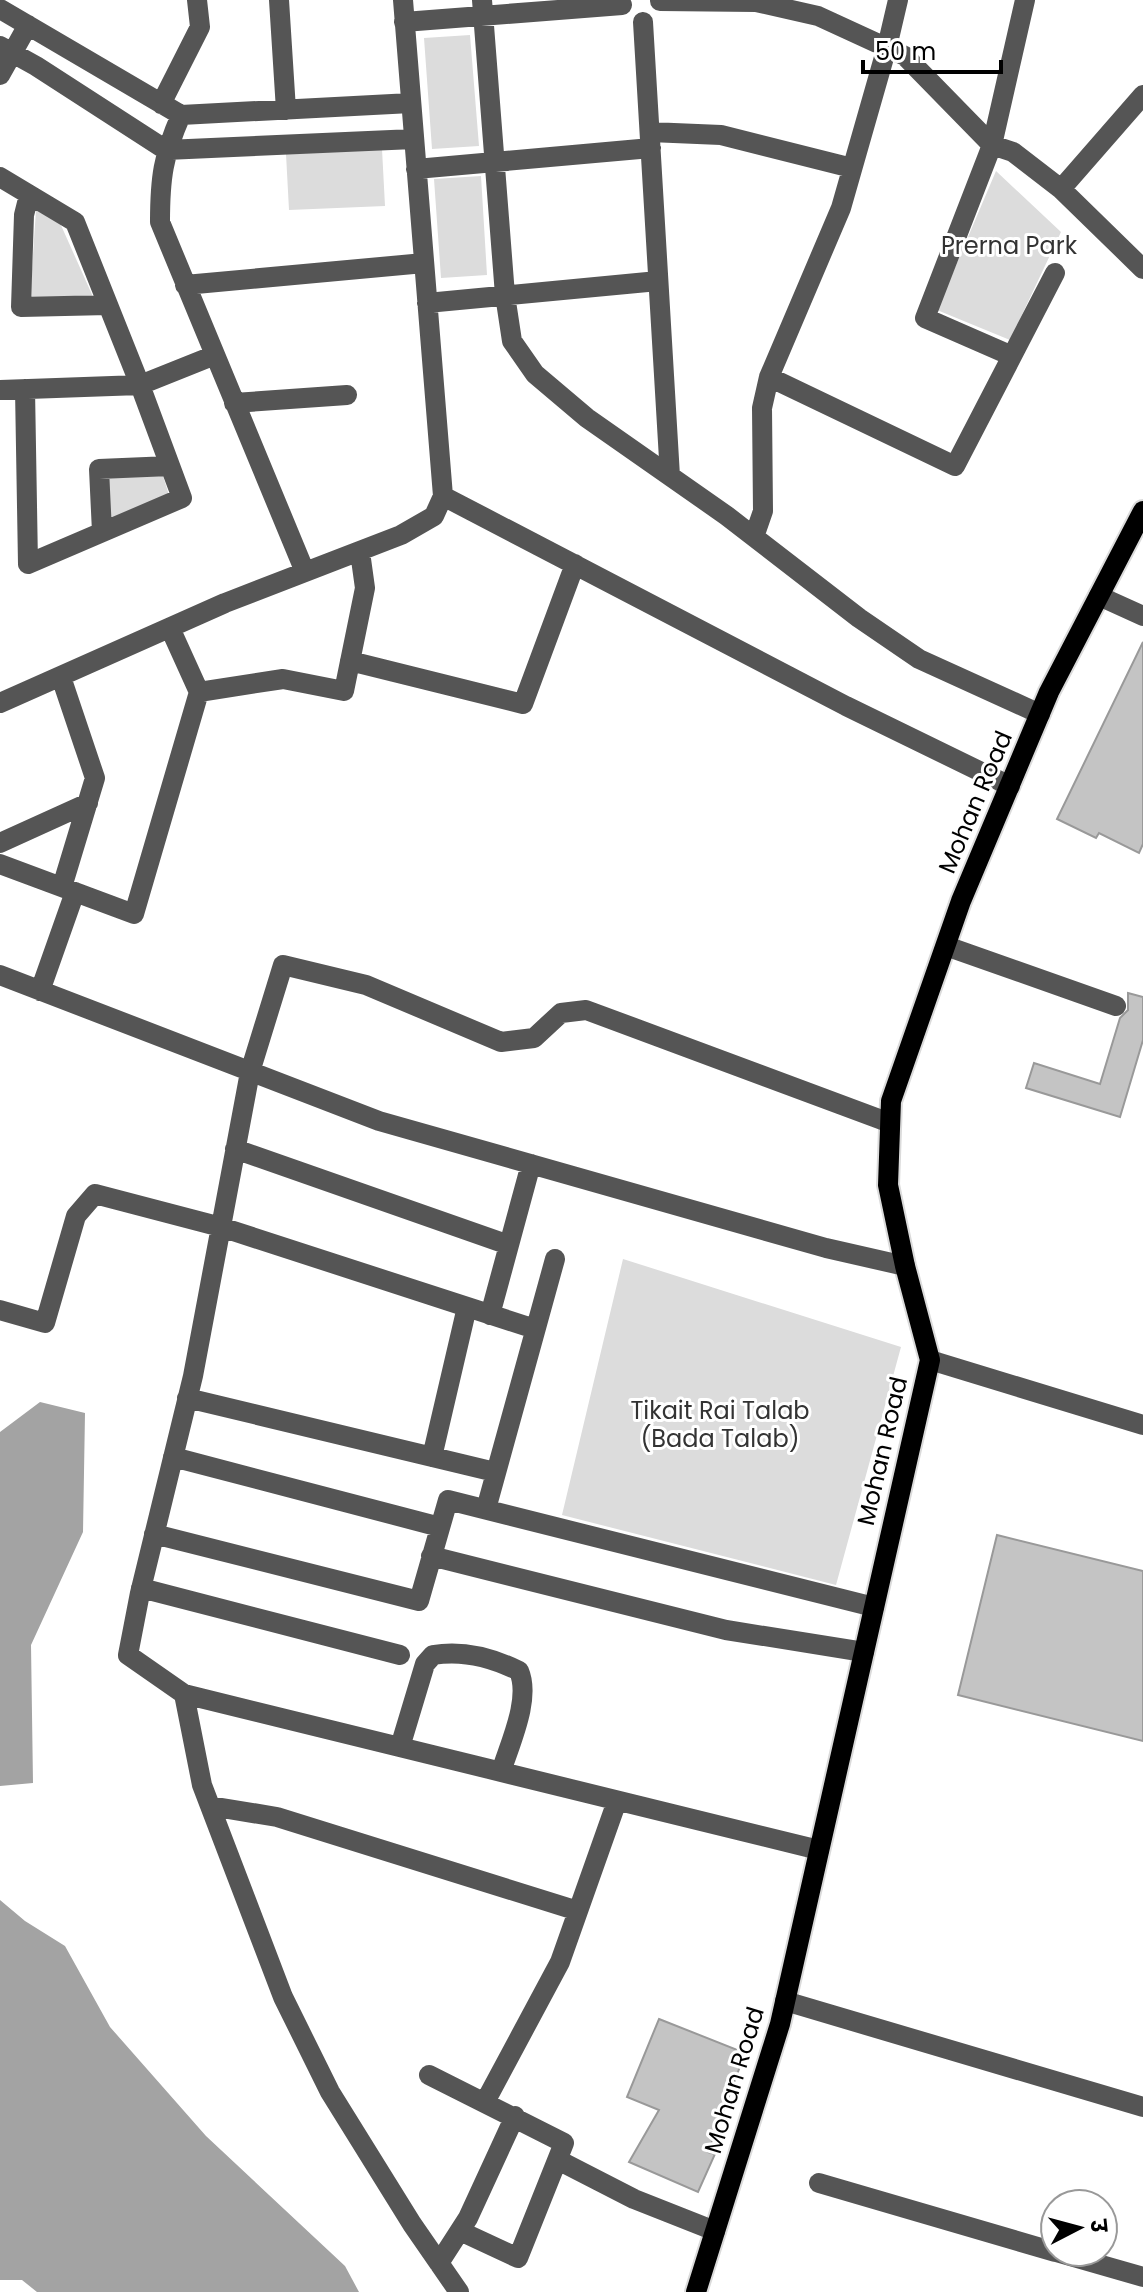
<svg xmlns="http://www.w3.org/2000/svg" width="1143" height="2292" viewBox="0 0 1143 2292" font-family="Poppins,'Noto Sans Devanagari',sans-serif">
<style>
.green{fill:#dcdcdc}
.water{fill:#a3a3a3}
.building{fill:#c4c4c4;stroke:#999;stroke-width:2}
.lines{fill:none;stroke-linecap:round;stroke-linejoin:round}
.major-casing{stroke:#dbdbdb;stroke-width:24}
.minor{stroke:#555;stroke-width:20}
.major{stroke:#000;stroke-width:20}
.labels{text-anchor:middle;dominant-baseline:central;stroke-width:6;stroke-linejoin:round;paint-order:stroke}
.park-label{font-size:24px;fill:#333;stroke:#fff}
.street-label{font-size:24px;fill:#000;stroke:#fff}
</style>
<rect width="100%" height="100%" fill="#fff"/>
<!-- green -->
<path class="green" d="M470,35l9,111 -47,3 -8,-111z
M382,149l3,57 -96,4 -3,-56z
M996,171l65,61 -51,108 -73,-30z
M481,176l6,99 -46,3 -7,-99z
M36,210l24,13 34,76h-64z
M162,473l7,22 -58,24 -4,-43z
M623,1259l278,88 -65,238 -274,-70z"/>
<!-- water -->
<path class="water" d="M40,1402l45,11 -2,119 -52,113 2,138 -33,3v-354z
M0,1900l25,21 40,25 45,81 96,109 139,130 14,26h-322l-15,-12h-22z"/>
<!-- building -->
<path class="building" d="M1143,642v202l-4,9 -40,-20 -3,5 -39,-19z
M1128,993l15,4v43l-23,77 -94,-29 8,-25 66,21 20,-66 8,-8z
M997,1535l146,36v170l-185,-46z
M659,2019l86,34 -37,99 7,2 -17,38 -69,-30 30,-52 -32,-13z"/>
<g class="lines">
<defs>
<path id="major" d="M696,2292l84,-268 150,-664 -25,-94 -17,-81 3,-84 70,-200 88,-209 94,-181"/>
</defs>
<!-- major casing -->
<use href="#major" class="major-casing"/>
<!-- minor -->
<path class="minor" d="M279,0l7,110
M482,0l23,295 7,46 23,33 52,44 140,98 132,102 60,41 121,55
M660,1l96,1 62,14 87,40 87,89 21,7 48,37 82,80
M0,9l181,106 230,-12
M404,22l218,-17
M643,22l27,454
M0,46l36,20 130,84 248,-11
M0,75l28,-50
M161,104l39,-77 -3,-27
M181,115c-18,41 -21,63 -21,107l145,350
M650,132l71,3 131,33
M416,169l235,-21
M0,177l75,45 65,163 42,113 -154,66 -3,-175
M1061,189l82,-94
M29,195l-5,20 -3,92 87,-2
M185,285l239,-22
M427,303l231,-22
M1012,356l-87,-38 67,-173 33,-145
M769,377l186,89 100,-193
M0,390l140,-5 75,-30
M234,403l113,-8
M443,496l403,210 164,80
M102,532l-3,-63 71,-3
M754,537l9,-26 -1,-103 7,-31 72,-169 46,-161 11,-47
M1099,596l44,20
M350,661l173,43 52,-140
M61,677l34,101 -33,109
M199,692l84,-13 61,12 21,-103 -5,-36
M0,703l225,-100 176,-68 33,-19 9,-20 -40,-496
M0,843l88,-40
M0,864l134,50 65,-222 -29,-64
M946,946l170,60
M0,975l379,146 447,127 79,18
M40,991l35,-99
M235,1149l274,96
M0,1310l45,13 31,-107 19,-22 126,33 314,102
M490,1315l41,-151
M930,1360l213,65
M187,1398l308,74
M173,1457l267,70
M432,1457l35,-150
M486,1509l69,-250
M154,1534l265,67 29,-101 426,107
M431,1556l295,74 138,22
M141,1588l259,67
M184,1694l18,91 81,212 47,95 82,132 47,68
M400,1747l25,-83 8,-9c29,-5 60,3 86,16 12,28 -9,72 -18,101
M210,1806l67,11 301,94
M819,1850l-635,-156 -56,-39 12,-62 53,-217 57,-304 33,-107 83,20 135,57 33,-4 27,-25 25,-3 304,113
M785,2001l358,106
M429,2075l135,68 -46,115 -58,-27
M485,2102l75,-140 57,-161
M558,2160l76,39 81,32
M819,2183l236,69
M1056,2252l87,25
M439,2263l29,-45 47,-102"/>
<!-- major -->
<use href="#major" class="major"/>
</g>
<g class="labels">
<!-- park labels -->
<g class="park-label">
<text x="1009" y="245">Prerna Park</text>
<text x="720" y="1410">Tikait Rai Talab<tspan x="720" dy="28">(Bada Talab)</tspan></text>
</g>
<!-- street labels -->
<g class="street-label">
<text transform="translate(975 802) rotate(-67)">Mohan Road</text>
<text transform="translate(882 1451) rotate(-77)">Mohan Road</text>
<text transform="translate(734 2080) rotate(-73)">Mohan Road</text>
</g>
</g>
<!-- north arrow -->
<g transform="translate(1079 2228) rotate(84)"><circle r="38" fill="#ffffff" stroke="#999999" stroke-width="2"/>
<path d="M0-6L14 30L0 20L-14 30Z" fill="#000000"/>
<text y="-12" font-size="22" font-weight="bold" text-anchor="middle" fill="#000000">उ</text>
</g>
<!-- scale -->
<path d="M863 60v12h138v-12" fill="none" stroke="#000000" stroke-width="4"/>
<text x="875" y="60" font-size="24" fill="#000000" stroke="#ffffff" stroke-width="6" paint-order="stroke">50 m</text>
</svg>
